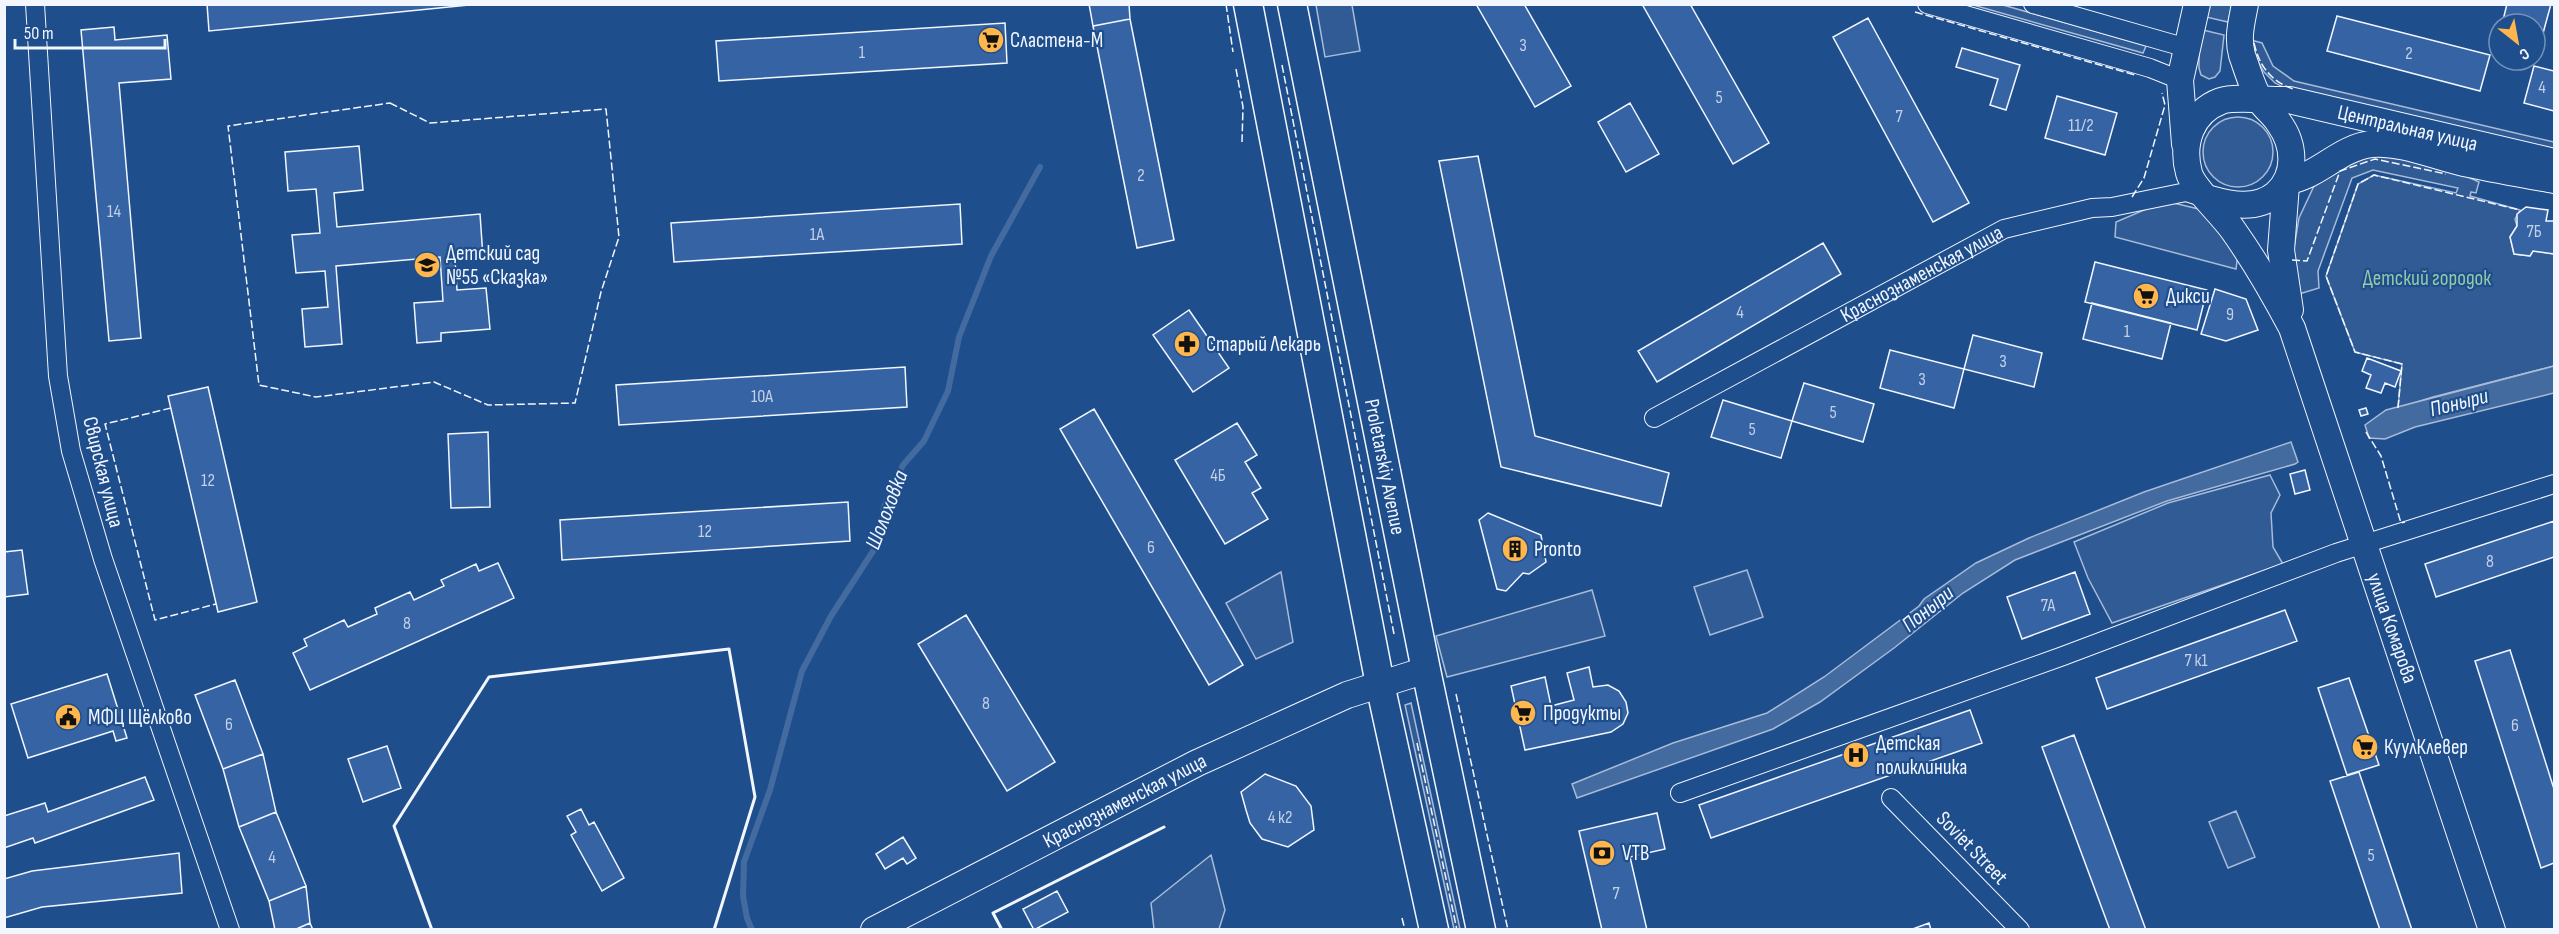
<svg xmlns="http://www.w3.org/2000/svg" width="2559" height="934" viewBox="0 0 2559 934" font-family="'Sofia Sans Condensed',sans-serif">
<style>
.built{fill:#305b95;stroke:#a8bbd7;stroke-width:1.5}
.water{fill:#446ba0;stroke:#a8bbd7;stroke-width:1.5}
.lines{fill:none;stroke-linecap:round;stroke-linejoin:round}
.stream{stroke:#446ba0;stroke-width:6}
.building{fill:#3563a3;stroke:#f2f6ff;stroke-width:1.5}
.street-casing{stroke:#f2f6ff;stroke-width:20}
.secondary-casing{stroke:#f2f6ff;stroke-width:28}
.primary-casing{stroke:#f2f6ff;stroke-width:31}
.street{stroke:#1f4e8c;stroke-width:18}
.secondary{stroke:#1f4e8c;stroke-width:26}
.primary{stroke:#1f4e8c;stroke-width:28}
.fence{stroke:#f2f6ff;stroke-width:1.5;stroke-dasharray:8 3;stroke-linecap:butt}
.wall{stroke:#f2f6ff;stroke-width:3}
.labels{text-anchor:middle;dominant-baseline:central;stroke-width:4.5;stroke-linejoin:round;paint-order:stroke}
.number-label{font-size:18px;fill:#c3d1e8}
.poi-label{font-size:21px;fill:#f2f6ff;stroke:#1f4e8c;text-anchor:start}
.street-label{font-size:21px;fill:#f2f6ff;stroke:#1f4e8c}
.park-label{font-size:21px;fill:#97c8a6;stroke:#1f4e8c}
.water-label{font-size:22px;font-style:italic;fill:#f2f6ff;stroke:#1f4e8c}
</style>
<rect width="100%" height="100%" fill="#1f4e8c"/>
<!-- built -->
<path class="built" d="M1316,5h36l8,46 -35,6z
M1973,5h30l143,41 -3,7z
M2210,5h22l-4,17 -22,-5z
M2203,30l21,5 -4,36 -5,6 -6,2 -8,-4 -2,-7v-21z
M2251,40l11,3 11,23 21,15 260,61v12l-265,-64 -14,-7 -11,-11 -8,-14z
M2203 152a35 35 0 1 1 70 0a35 35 0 1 1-70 0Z
M2374,150l76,19 29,13 -3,11 -5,-1 -1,4 50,14 -5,9 2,7 -7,11 4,17 16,2 3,-5 21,3v112l-121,31 -35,11 4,-44 -47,-12 -29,-76 32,-92 16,-9 82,18 2,-5 -85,-18 -21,8 -34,93 1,17 -20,6 -7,-34 7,-42 15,-32 14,-14z
M2165,201l42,10 32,35 -3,23 -121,-32 1,-15z
M2270,475l10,20 -9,18 2,34 10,17 -171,59 -24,-45 -14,-36 94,-39z
M1747,570l16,47 -53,18 -16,-48z
M1281,572l12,70 -37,17 -30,-56z
M1592,590l13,46 -158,41 -11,-41z
M1411,703l49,226h-6l-49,-224z
M2236,811l19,46 -27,11 -19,-46z
M1211,855l14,55 -6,19h-65l-3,-26z"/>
<!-- water -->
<path class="water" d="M2554,366v27l-139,34 -30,12 -16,-1 -4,-13 21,-15z
M2291,442l7,20 -3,2 -128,37 -152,59 -52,33 -69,55 -74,54 -47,27 -196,69 -5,-14 101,-41 94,-30 57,-36 95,-71 5,-7 52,-36 53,-25 115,-46z"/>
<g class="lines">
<!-- stream -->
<path class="stream" d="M752,930l-5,-12 -4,-22 1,-34 26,-72 32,-119 29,-55 46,-71 7,-38 19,-42 21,-24 24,-50 11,-54 32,-81 49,-89"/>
</g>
<!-- building -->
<path class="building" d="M207,4h272l-270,27z
M1089,4h40l1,15 -37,7z
M1476,4h48l47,82 -36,21z
M1642,4h48l79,139 -36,21z
M2507,4h44l-9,33 -7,-2v-11h-33z
M2337,16l153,39 -10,36 -153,-40z
M1868,18l101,185 -36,19 -100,-185z
M1130,19l44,221 -37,8 -44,-222z
M1005,23l2,40 -288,18 -3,-40z
M114,27l1,13 52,-5 4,44 -52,4 22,255 -32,3 -28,-311z
M1962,48l58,17 -14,45 -16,-5 8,-26 -42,-12z
M2534,66l20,5v40l-30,-8z
M2057,96l60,17 -12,42 -60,-17z
M1630,103l29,51 -33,18 -28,-50z
M359,146l4,44 -29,3 3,34 143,-13 3,43 -28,3 2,30 29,-2 4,41 -49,4v8l-24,2 -3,-40 29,-2 -3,-44 -104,9 6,78 -37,3 -3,-38 26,-2 -3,-36 -29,2 -4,-38 28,-2 -4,-44 -28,2 -3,-39z
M1478,156l57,280 134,37 -8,33 -160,-39 -62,-306z
M960,204l2,40 -288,18 -3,-39z
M2526,207l22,3 -2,11h8v33l-21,-3 -3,5 -16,-2 -4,-17 7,-11v-12z
M1823,243l18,31 -184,108 -19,-31z
M2095,262l112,28 -10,40 -112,-28z
M2215,289l31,10 12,31 -32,11 -25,-7z
M2092,303l79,20 -9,36 -79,-20z
M1189,310l40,58 -36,24 -40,-57z
M1973,335l69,18 -8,34 -70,-18z
M1890,350l74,19 -10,39 -74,-20z
M2367,358l34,13 -6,16 -10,-4 -4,10 -15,-5 5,-13 -9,-4z
M905,367l2,40 -288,18 -3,-40z
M1804,383l70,21 -11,38 -71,-21z
M208,387l49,215 -39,10 -50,-216z
M1723,400l69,21 -11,37 -70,-21z
M2366,408l2,6 -7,2 -2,-6z
M1094,409l149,256 -34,20 -149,-256z
M1237,423l20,32 -12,7 16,26 -9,5 16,26 -43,25 -50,-84z
M488,432l2,75 -39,1 -3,-74z
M2305,470l5,20 -15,4 -5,-20z
M848,502l2,39 -288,19 -2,-40z
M1488,513l53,22 5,27 -17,12 -6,-1 -17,18 -9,-2 -18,-69z
M2554,521v36l-118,40 -11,-33z
M22,550l6,44 -24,3v-45z
M498,563l16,35 -204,92 -17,-37 14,-7 -3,-7 40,-19 4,7 29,-13 -2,-6 35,-16 4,8 30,-14 -3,-6 35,-16 3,7z
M2075,572l15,42 -68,25 -15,-42z
M2285,610l12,31 -190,68 -11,-31z
M966,615l89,147 -48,29 -89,-147z
M2510,650l44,139v74l-13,5 -66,-207z
M1589,667l4,20 15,-2 11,6 7,11 2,11 -5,11 -12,8 -86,18 -14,-64 34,-9 6,29 23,-6 -7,-27z
M107,674l20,64 -11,3 -3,-10 -85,27 -17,-54z
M2349,678l30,87 -32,10 -29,-87z
M235,680l28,74 -40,15 -28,-74z
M1970,710l12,33 -271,95 -12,-33z
M2074,735l72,195h-36l-68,-183z
M387,746l14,42 -38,14 -15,-43z
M263,754l13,58 -37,15 -16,-58z
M2359,772l53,158h-32l-50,-149z
M1265,774l31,12 15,20 3,24 -26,17 -26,-8 -12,-16 -4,-13 -5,-18z
M145,777l9,23 -119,43 -2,-5 -29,10v-32l41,-13 3,9z
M581,809l8,16 5,-3 30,56 -22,13 -31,-56 5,-3 -9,-16z
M276,812l30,74 -37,15 -30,-74z
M1657,813l8,36 -35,8 17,73h-45l-23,-99z
M903,837l13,21 -9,6 -4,-6 -18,11 -9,-15z
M179,853l3,40 -140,14 -38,11v-39l28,-8z
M306,886l4,37 -16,7h-19l-6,-29z
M1057,891l11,21 -34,18 -11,-21z
M310,923l3,7h-19z
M1929,923l2,7h-21z"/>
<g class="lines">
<defs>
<g id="street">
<path d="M35,4l23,372 13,75 32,108 127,371"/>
<path d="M1927,4l223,64 30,12"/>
<path d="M2033,4l154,44"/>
<path id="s1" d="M1654,418l350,-189 88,-21 20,-1 74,-15 22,7"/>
<path d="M1680,793l383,-137 273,-103 218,-69"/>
<path d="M1891,798l129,132"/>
</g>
<g id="secondary">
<path d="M2185,144l-5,-64 17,-76"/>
<path d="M2288,181c31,-5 51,-33 83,-37 32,-3 67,14 98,20 28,6 57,11 85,16"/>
<path d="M2286,185l-5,65 9,60"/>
<path d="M2210,199c21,6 47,11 66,-5 21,-19 19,-49 3,-71 -5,-8 -13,-14 -18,-21 -8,-12 -14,-33 -19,-47 -5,-18 0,-34 3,-51"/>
<path id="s2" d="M874,930l323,-167 150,-68 79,-25"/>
<path id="s3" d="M2492,930l-200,-602c-18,-34 -37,-67 -59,-98 -11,-16 -40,-42 -44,-57 -8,-29 2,-61 32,-72 15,-5 49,0 68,-1l265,62"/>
</g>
<g id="primary">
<path d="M1248,4l132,680 54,246"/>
<path id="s4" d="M1292,4l134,666 55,260"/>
</g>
</defs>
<!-- street casing -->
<use href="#street" class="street-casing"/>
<!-- secondary casing -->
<use href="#secondary" class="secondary-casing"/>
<!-- primary casing -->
<use href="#primary" class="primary-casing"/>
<!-- street -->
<use href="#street" class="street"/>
<!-- secondary -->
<use href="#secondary" class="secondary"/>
<!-- primary -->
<use href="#primary" class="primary"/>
<!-- fence -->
<path class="fence" d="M1226,4l7,48
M1915,12l220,63
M2254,43c5,22 16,38 39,46
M1282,65l112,569
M1236,69l7,38 -1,35
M390,103l40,20 176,-14 13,128 -18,55 -26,111 -87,2 -54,-23 -118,15 -57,-12 -31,-259z
M2132,197l12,-19 21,-73 -3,-12
M2292,260l15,1 33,-90 35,-12 71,15
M171,408l-66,16 50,196 61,-16
M2398,408l4,-44 -47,-12 -29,-76 32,-92 16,-9 146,35
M2366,432l15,24 20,67 4,-1
M1456,694l52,236
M1417,743l40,187
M1402,918l3,12"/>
<!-- wall -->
<path class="wall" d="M432,930l-38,-104 95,-149 240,-28 26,148 -41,133
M1002,930l-9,-17 171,-86"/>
</g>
<!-- icons -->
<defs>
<symbol id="supermarket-disc" viewBox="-11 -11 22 22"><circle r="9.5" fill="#ffb74d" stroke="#1f4e8c"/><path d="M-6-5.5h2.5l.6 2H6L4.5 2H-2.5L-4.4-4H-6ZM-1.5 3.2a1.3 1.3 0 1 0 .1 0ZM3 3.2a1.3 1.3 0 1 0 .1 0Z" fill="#111"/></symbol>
<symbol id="school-disc" viewBox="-11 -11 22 22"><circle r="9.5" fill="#ffb74d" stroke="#1f4e8c"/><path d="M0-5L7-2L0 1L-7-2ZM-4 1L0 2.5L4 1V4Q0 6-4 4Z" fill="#111"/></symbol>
<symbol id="pharmacy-disc" viewBox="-11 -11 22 22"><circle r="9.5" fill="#ffb74d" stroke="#1f4e8c"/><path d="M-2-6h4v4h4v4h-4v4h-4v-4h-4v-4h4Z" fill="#111"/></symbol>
<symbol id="building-disc" viewBox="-11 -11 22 22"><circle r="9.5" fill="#ffb74d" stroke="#1f4e8c"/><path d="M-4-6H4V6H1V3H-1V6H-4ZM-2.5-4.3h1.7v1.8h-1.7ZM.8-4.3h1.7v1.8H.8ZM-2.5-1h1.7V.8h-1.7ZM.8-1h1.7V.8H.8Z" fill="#111"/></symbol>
<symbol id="civic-disc" viewBox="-11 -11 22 22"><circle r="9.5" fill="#ffb74d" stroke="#1f4e8c"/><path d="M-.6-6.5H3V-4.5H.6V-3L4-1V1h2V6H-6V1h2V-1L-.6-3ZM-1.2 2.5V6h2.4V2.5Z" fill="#111"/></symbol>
<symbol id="hospital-disc" viewBox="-11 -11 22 22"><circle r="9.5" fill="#ffb74d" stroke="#1f4e8c"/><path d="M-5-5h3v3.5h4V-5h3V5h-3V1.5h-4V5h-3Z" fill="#111"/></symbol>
<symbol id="bank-disc" viewBox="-11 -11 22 22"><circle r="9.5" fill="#ffb74d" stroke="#1f4e8c"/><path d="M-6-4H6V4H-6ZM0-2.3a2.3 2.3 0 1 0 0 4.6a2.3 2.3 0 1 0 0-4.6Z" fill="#111"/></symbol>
</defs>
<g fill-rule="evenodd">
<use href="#supermarket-disc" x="976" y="25" width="30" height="30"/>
<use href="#school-disc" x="412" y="250" width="30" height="30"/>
<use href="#supermarket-disc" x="2131" y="281" width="30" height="30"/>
<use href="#pharmacy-disc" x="1172" y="329" width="30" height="30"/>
<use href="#building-disc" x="1500" y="534" width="30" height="30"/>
<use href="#supermarket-disc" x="1508" y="698" width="30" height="30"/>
<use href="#civic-disc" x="53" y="702" width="30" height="30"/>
<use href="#supermarket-disc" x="2350" y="732" width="30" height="30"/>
<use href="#hospital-disc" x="1841" y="740" width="30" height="30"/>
<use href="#bank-disc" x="1587" y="838" width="30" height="30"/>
</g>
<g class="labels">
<!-- number labels -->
<g class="number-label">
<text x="1523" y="45">3</text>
<text x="862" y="52">1</text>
<text x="2409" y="53">2</text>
<text x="2542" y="87">4</text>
<text x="1719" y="97">5</text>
<text x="1899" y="116">7</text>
<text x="2081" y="125">11/2</text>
<text x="1141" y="175">2</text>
<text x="114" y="211">14</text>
<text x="2534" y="231">7Б</text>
<text x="817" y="234">1А</text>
<text x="1740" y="312">4</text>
<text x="2230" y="314">9</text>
<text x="2127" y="331">1</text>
<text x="2003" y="361">3</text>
<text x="1922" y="379">3</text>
<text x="762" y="396">10А</text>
<text x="1833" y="412">5</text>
<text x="1752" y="429">5</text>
<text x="1218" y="475">4Б</text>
<text x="208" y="480">12</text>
<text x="705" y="531">12</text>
<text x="1151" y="547">6</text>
<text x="2490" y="561">8</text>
<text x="2048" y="605">7А</text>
<text x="407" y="623">8</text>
<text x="2196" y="660">7 к1</text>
<text x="986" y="703">8</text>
<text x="229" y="724">6</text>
<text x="2515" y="725">6</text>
<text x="1280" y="817">4 к2</text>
<text x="2371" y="855">5</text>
<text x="272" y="857">4</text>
<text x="1616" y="893">7</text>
</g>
<!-- poi labels -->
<g class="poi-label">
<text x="1010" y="40">Сластена-М</text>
<text x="446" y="253">Детский сад<tspan x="446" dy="24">№55 «Сказка»</tspan></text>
<text x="2166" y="296">Дикси</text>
<text x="1206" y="344">Старый Лекарь</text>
<text x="1534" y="549">Pronto</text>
<text x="1543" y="713">Продукты</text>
<text x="88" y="717">МФЦ Щёлково</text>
<text x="1876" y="743">Детская<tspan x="1876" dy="24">поликлиника</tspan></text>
<text x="2384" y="747">КуулКлевер</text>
<text x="1622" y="853">VTB</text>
</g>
<!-- street labels -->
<g class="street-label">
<text stroke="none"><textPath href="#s3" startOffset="1098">Центральная улица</textPath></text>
<text stroke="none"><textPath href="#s1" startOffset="304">Краснознаменская улица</textPath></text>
<text stroke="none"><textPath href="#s4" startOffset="472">Proletarskiy Avenue</textPath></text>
<text transform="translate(103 472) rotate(76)">Свирская улица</text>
<text transform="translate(2392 628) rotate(71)">улица Комарова</text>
<text stroke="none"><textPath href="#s2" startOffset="282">Краснознаменская улица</textPath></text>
<text transform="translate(1972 848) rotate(46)">Soviet Street</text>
</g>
<!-- park labels -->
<g class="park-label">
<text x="2427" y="278">Детский городок</text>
</g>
<!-- water labels -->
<g class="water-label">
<text transform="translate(2459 403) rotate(-14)">Поныри</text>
<text transform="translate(887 510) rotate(-69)">Шолоховка</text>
<text transform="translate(1928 609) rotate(-39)">Поныри</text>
</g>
</g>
<!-- border -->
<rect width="2559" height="934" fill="none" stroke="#f2f6ff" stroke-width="12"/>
<!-- north arrow -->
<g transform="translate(2517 42) rotate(149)"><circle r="28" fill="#1f4e8c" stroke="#7391ba" stroke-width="1.5"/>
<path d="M0-4.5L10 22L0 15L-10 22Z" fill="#ffb74d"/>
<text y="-9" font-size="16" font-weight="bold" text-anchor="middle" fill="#f2f6ff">С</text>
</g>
<!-- scale -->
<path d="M15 39v9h150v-9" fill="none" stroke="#f2f6ff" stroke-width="3"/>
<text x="24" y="39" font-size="18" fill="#f2f6ff" stroke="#1f4e8c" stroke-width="4.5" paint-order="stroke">50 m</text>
</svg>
